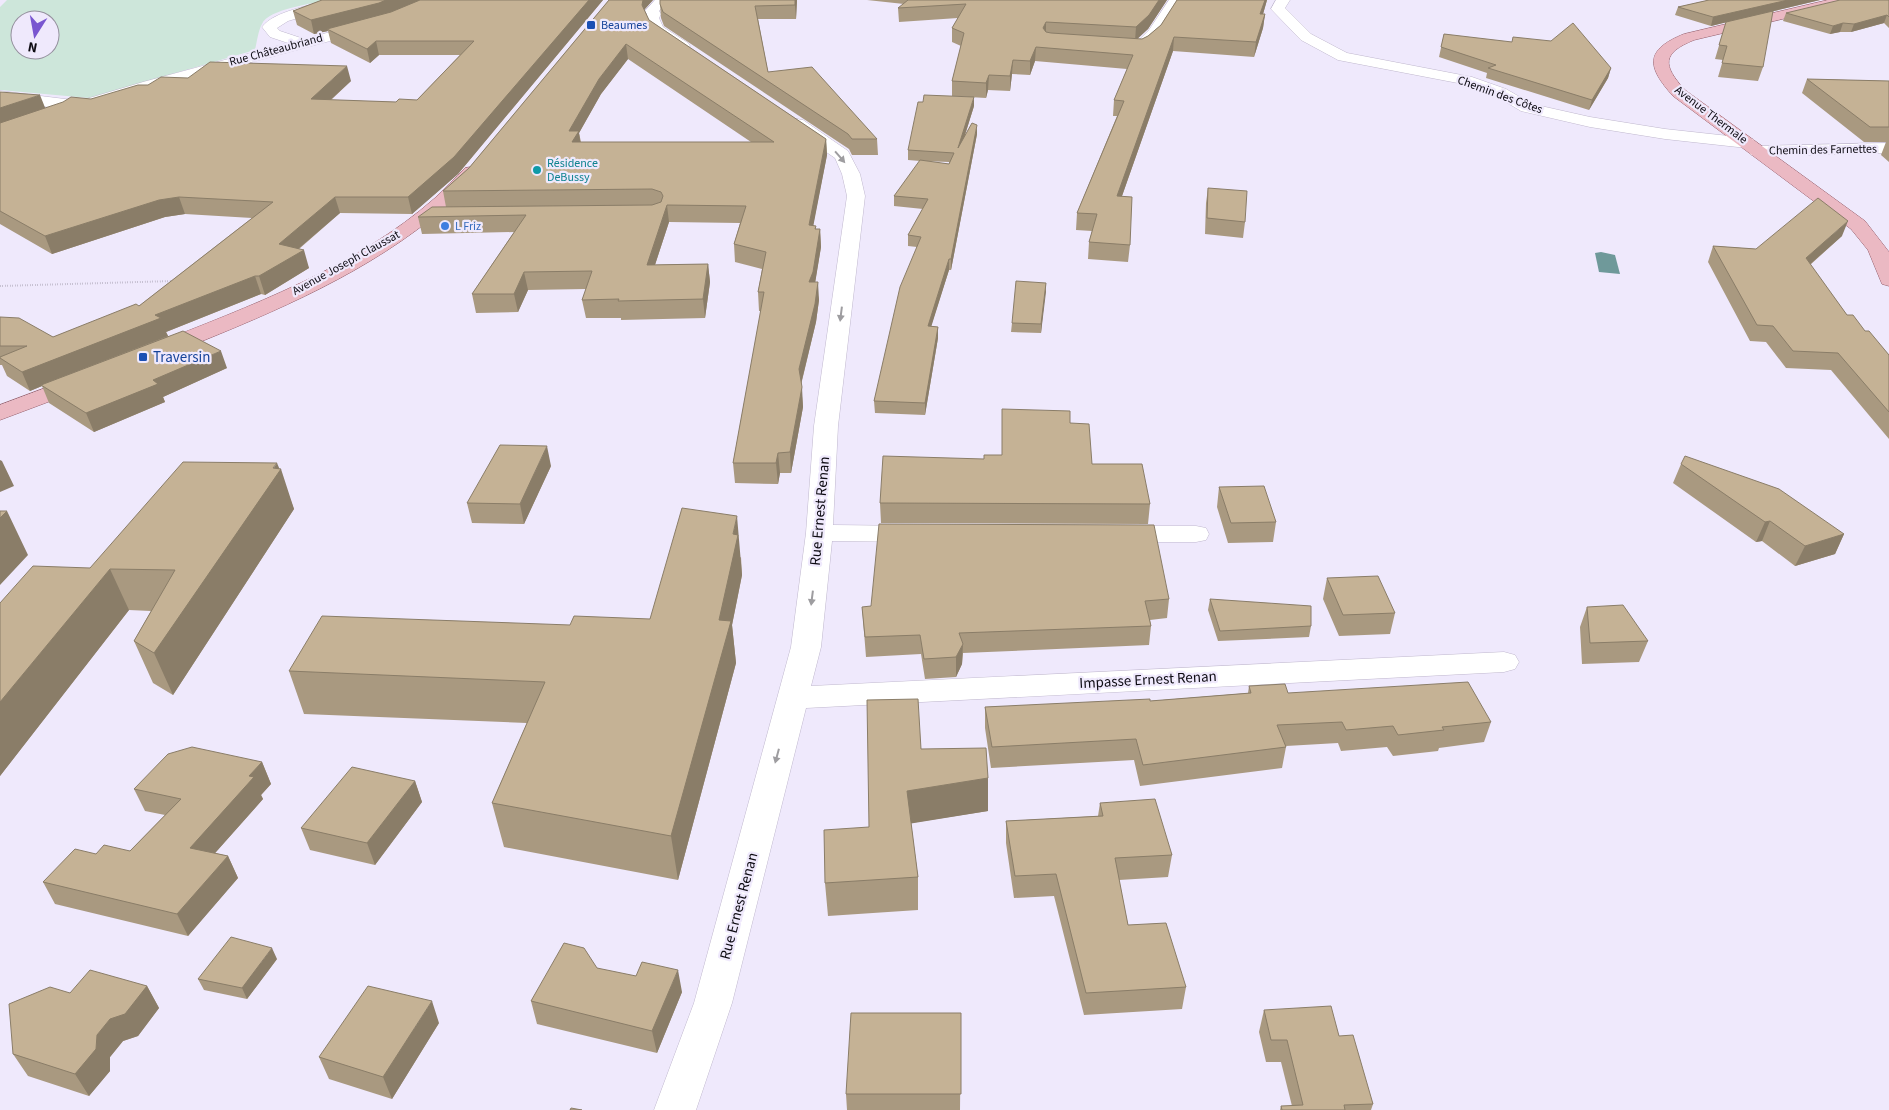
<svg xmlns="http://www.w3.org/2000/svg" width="1889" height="1110" viewBox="0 0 1889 1110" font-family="'Source Sans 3',sans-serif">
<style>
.green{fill:#cde6da;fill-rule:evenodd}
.water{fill:#6f999a}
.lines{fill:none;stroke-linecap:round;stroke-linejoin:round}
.minor-casing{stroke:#c0b8ce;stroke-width:1}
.major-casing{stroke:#945e6b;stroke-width:1}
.path{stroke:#9d98a7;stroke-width:2;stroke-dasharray:0.5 2;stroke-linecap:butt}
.minor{fill:#fff;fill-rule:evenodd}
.major{fill:#ebb9c3;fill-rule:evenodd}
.wall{fill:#a99980;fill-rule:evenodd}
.shaded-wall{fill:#8a7d68}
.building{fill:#c5b295;stroke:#8a7d68;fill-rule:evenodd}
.oneway{fill:#9e9da0}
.transit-dot{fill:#1a4fb4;stroke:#efe9fc;stroke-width:2}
.culture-dot{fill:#0f9aa8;stroke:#efe9fc;stroke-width:2}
.shop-dot{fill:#3f7fe0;stroke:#efe9fc;stroke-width:2}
.labels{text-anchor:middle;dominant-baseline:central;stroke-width:4.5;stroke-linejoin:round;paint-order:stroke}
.far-transit-label{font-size:12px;fill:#164399;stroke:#efe9fc;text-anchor:start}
.far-street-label{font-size:12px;fill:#0d0b12;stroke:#efe9fc}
.far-culture-label{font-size:12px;fill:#0d838f;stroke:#efe9fc;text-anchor:start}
.far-shop-label{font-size:12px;fill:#366cbe;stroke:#efe9fc;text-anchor:start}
.transit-label{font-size:15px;fill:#164399;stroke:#efe9fc;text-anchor:start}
.street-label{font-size:15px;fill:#0d0b12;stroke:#efe9fc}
</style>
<rect width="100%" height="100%" fill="#efe9fc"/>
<!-- green -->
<path class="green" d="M7,0h323c-15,3 -62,9 -68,24 -4,7 -5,18 -7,26l-166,48 -89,-8v-83zM20,20h30v30h-30z"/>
<!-- water -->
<path class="water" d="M1601,252l14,3 5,19 -21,-2 -4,-19z"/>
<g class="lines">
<defs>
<path id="minor" d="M329,0h21l-2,3 -60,18 -11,7 3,3 24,8 79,-21 43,-18h19l-2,3 -50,21 -238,64 -68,21 -14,1 -73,-9v-10l73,9 13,-1 57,-17 145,-39 -18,-6 -8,-10c12,-16 48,-21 67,-27z
M655,0h14l-10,11 2,3 -2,4 4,9 25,16 2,3 -2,3h-10l-26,-17 -7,-14 2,-4 -2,-3z
M1169,0h14c-8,11 -28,48 -40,52 -5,1 -11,-1 -16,-2l-2,-3 2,-3 9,-1 13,-13z
M1276,0h14l-5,8 26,26 36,19 125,24 34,12 26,15 58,13 75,12 82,9 6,1 3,4 -3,4 -6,1 -82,-9 -75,-12 -69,-16 -27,-16 -31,-11 -125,-24 -37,-20 -30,-31z
M797,119l6,1 45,31 12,23 5,22 -27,230 -5,99 81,1 10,2 3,6 -3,6 -10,2 -82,-1 -11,106 -10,39 693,-34 11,3 4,7 -4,7 -11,3 -698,36 -74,295 -36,107h-42l40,-107 97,-356 15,-114 8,-107 33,-230 -5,-22 -7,-16 -44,-30 -2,-4 2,-4z
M1889,143v10l-132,3 -6,-1 -3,-4 3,-4 6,-1z
M1120,526h76l10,2 3,6 -3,6 -10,2h-76l-10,-2 -3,-6 3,-6z"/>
<path id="major" d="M1828,0h24l-2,3 -156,37c-32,13 -32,25 -9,50l180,131 24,31v34l-7,-2 -14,-34 -17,-21 -178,-133c-26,-29 -29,-46 11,-62z
M471,167l6,1 3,4c-13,18 -32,34 -49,47 -78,62 -172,99 -263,136l-8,2 -8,-2 -3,-5 3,-5c96,-38 205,-78 283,-147 10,-9 20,-20 30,-30z
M80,375l8,2 4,5 -4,5 -88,33v-15z"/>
</defs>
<!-- minor casing -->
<use href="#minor" class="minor-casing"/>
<!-- major casing -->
<use href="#major" class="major-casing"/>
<!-- path -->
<path class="path" d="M0,286l174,-5"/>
<!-- minor -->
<use href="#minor" class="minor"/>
<!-- major -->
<use href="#major" class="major"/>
</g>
<!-- wall -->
<path class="wall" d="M322,0h281l-145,174 -46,40 -72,-1 -41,36 10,19 -44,27 -4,-1 -95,38 2,4 59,32 -64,29 2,5 -71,30 -45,-29 -7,-17 -12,5 -23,-15 -5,-11h-2v-48l53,20 86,-31 113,-88 -67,-4 -20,3 -113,37 -52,-30v-132l45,16 46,-9 57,-14 203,-4 -20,19 65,2 21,-2 43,-45h-81l-9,8 -39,-20 -3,-12 -14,3 -17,-9 -4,-14z
M609,0h44l-9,10 5,10 177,119 1,16 -14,70 3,4h4l1,18 -6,35 4,18 -3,22 -15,63 2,22 -12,66h-11l-2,11 -43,-1 -2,-20 28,-152h-2l-1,-19 4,-23 -27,-7 -1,-18 6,-21 -71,-1 -14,43 53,-1 2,18 -5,36 -84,2v-2h-35l-4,-18 4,-11 -58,1 -10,22 -42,1 -4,-19 42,-62 -92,2 -4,-17 28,-10 -3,-16 26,-23zM628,59l123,83h-170l-2,-9 22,-39z
M797,0l-1,19h-38l10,53 109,67 1,16h-26l-3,-6 -185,-123 -3,-8 -1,-14z
M867,0h300l-19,29 -11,10h5l6,-3 13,-11 16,-25h90l-4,14h2l-2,14 -9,29 -81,-6 -51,145 8,49 -2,17 -40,-3 1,-17 3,-11 -16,-1 1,-17 40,-97h-4l1,-16 13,-31 -92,-8 -5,14 -18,-1 -2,17 -22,-1 -2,8 -34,-2v-15l9,-35 -9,-4v-14l6,-10 -59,4 -1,-14 6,-4z
M1709,0h111l-54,13 -3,54 -5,14 -40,-4 5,-17 -8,-1 11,-37 -15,4 -36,-11 3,-8z
M1889,0v28l-5,-5 -33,9h-11l-10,2 -47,-13 3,-8z
M1444,34l167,34 -3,10 -19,32 -103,-32 1,-5 -48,-16z
M1807,79l82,2v81l-8,-7 5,-13h-22l-62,-49z
M974,106l-9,29 12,-1 -26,136h-2l-18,56 7,1v11l-13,77 -50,-2 -1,-12 43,-154 -9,-1v-11l15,-26 -29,-3v-10l26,-35 -12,-1v-10zM923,161l26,1v2z
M1208,188l37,34 -2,16 -38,-4 1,-31z
M1842,236l-32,29 37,50 18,16 24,24v84l-58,-69 -45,-2 -20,-26 -16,-1 -42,-79 5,-16 43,3z
M1046,283l-5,50 -30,-1 1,-9z
M1002,409l68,14 22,41 58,40 -2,20 -267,-1 -1,-20 104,-44 18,-4z
M1681,464l163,70 -9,20 -40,12 -33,-25 -6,1 -83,-59z
M551,466l-27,58 -52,-1 -5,-20z
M279,469l15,40 -121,186 -20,-12 -19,-42 17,-30 -22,-1 -129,166v-173l90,-35z
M1219,487l57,35 -3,20 -45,1 -11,-36z
M741,557l1,18 -10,50 4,38 -58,217 -174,-33 -12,-44 35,-80 -223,-9 -15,-43 281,-46 80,-6z
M1327,578l68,35 -5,21 -51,2 -16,-37z
M1169,599l-2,19 -17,2 1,6 -2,19 -186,8 -1,11 -6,13 -31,2 -4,-25 -55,3 -4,-50z
M1210,599l101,27 -2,11 -91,4 -10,-31z
M1587,607l61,34 -9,21 -57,2 -2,-37z
M1249,686l39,7 203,29 -7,20 -45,6 -1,3 -45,5 -6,-9 -46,4 -3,-8 -52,3v1l-4,21 -142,18 -6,-26 -143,8 -6,-40v-21l165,-6 98,-8z
M921,749l67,29v33l-77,12 7,54v33l-90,6 -3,-33 44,-56z
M262,762l9,22 -10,11 2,4 -48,54 13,3 10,22 -50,58 -133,-32 -12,-22 53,-28 34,-3 35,-36 -20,-4 -11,-22z
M415,781l7,21 -47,63 -65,-15 -9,-22z
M1100,803l72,52 -4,22 -49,3 9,45 58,62 -4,22 -98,6 -30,-119 -40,2 -8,-55v-22l92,-5z
M277,959l-30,40 -43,-9 -6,-11z
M597,968l85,24 -25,61 -120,-29 -6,-23z
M147,986l12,22 -21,28 -15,5 -13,16v14l-21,25 -61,-20 -15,-22 57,-61z
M1264,1010l75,26 34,68 -2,6h-91l1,-4h11l-11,-44h-15l-7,-30z
M961,1013l-1,97h-113l-1,-16z
M439,1023l-47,76 -63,-20 -10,-22z"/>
<!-- shaded-wall -->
<path class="shaded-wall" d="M386,0h35l-39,16 -55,13 1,2 -14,3 -3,-14z
M589,0h14l-145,174 -46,40 -4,-17z
M642,0h11l-9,10 -2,-5z
M795,0h2l-1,19 -1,-14z
M1159,0h8l-19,29 -13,12 1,-14z
M1265,0h2l-8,28 1,-14z
M1788,0h32l-109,26 2,-9z
M1265,14l-2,14 -9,29 2,-15z
M1887,15l-3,8 -33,9 3,-8z
M1046,22v14l-3,-8z
M1843,23l-3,9 -10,2 3,-8z
M1174,37l-1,14 -57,162 1,-17z
M376,41l3,14 -9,8 -3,-14z
M626,44l2,15 -27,35 -22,39 2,14 -6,11 -6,-27 30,-52z
M1036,47l-1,14 -5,14v-14z
M1013,60l-1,14 -2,17v-15z
M347,66l4,15 -36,33 -4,-15z
M1611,68l-3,10 -19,32 3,-10z
M989,75l-1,15 -2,8v-15z
M40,95l6,15 -46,16v-18z
M974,97v9l-16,51v-9z
M977,125v9l-26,136v-11z
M826,139l1,16 -17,88 -1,-18z
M179,197l6,17 -20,3 -113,37 -7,-18 114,-36z
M335,197l5,16 -56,48 -5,-17z
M667,205l2,17 -20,61 -2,-18z
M1848,221l-6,15 -43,38 7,-16z
M820,229l1,18 -7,43 -5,-8z
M304,250l5,18 -44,27 -6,-19z
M949,259v11l-21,67v-11z
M708,264l2,18 -5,36 -2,-19z
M524,272l4,18 -10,22 -4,-18z
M255,276l6,18 -95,38 2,4 -127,49 1,1 -12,5 -8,-19 133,-57z
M818,282l1,18 -3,22 -16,66 -1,-19z
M1046,283v9l-5,41v-9z
M938,327v11l-13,77v-12z
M221,351l6,17 -64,29 2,5 -71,30 -8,-19 67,-33z
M802,387l1,20 -12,66 -1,-21z
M547,446l4,20 -27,58 -4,-20z
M778,453l2,20 -2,11 -2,-21z
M0,460l2,1 12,25 -14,6z
M277,463l3,7 1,-1 13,40 -121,186 -19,-42z
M7,511l21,44 -28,30v-67z
M737,516l5,59 -10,50 4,38 -58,217 -7,-44 48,-216 14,-86z
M1770,521l-8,20 -6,1 9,-20z
M1844,534l-9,20 -40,12 10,-20z
M110,569l19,41 -129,166v-74z
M963,644l-1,20 -6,13v-20z
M262,762l9,22 -10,11 2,4 -63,71 -10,-22 59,-72z
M988,778v33l-80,13 -1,-33z
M415,781l7,21 -47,63 -8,-22z
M228,856l10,22 -50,58 -11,-22z
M272,948l5,11 -30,40 -5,-11z
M678,970l4,22 -25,61 -5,-22z
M147,986l12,22 -21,28 -15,5 -13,16v14l-21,25 -14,-22 22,-39 13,-16z
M432,1001l7,22 -47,76 -9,-22z"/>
<!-- building -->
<path class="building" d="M322,0h64l-7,3 -68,17 -18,-9z
M420,0h169l-135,157 -46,40h-73l-56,47 25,6 -45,26h-4l-100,39 6,3 -139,54 -22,-14v-1l27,-11h-27v-29l19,1 34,19 83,-33 3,2 134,-104 -94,-5 -20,3 -114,36 -45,-25v-88l63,-21 8,-5 20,2 47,-14h10l13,-8 27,1 22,-16 137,4 -36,33 85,3 3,-3 18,1 57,-59h-98l-9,8 -40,-20 64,-17z
M609,0h34l-1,5 7,15 177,119 -17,86 7,1 -1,3h5l-7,43 -4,10h9l-3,22 -16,65 3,18 -12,65 -12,1 -2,10h-43l31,-171h-6l8,-40 -32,-8 12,-38 -79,-1 -20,60 61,-1 -5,35 -85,2 1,-2 -37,1 10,-29 -68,1 -10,22h-42l54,-79 -108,2 14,-10 220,-2 9,-3 2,-6 -2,-4 -9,-3 -209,2 26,-23zM626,44l148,98h-202l7,-11h-10l30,-52z
M660,0h135v5l-40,1 13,66 44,-5 65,72h-25l-4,-5 -185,-122 -3,-8z
M908,0h251l-10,15 -13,12 -90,-5 -3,6 3,4 5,1 91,6 6,-3 13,-11 16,-25h88l-5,14h5l-9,28 -82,-5 -57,159 15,1 -2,48 -41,-3 8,-28 -20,-1 47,-112 -10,-1 19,-45 -97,-8 -6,14 -17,-1 -3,16 -21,-1 -3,8 -34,-2 12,-48 -12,-5 14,-24 -68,4z
M1709,0h79l-75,17 -35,-10z
M1840,0h49v17l-2,-2 -33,9 -11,-1 -10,3 -47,-13z
M1773,11l-10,56 -41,-4 5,-17 -8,-1 7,-23z
M1573,23l38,45 -19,32 -104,-32 8,-3 -55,-18 3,-13 68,8 1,-5 38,4z
M1807,79l82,2v46h-19z
M0,92l40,3 -40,13z
M924,95l50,2 -16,51 14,-25 5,2 -26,134h-2l-21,67 10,1 -13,76 -51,-2 26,-114 21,-50 -13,-2 20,-36 -34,-3 26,-36 29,4 5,-11 -46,-3 10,-48h5z
M1208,188l39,3 -2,31 -38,-4z
M1818,198l30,23 -42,37 41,57h6l12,16h4l20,24v57l-51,-59 -45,-2 -20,-25 -16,-1 -44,-79 43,3z
M1016,281l30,2 -5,41 -29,-1z
M183,331l38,20 -68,29 5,4 -72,29 -45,-28z
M1002,409l68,2v12l19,1 3,40h50l8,40 -270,-1 3,-47 101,3v-4h18z
M500,445l47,1 -27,58 -53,-1z
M1685,456l94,33 65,45 -39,12 -35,-25 -5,1 -84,-58z
M183,462l94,1 -4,5 8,1 -127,184 -20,-12 41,-71 -65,-1 -110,133v-99l33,-37 57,2z
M1264,486l12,36 -45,1 -12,-36z
M682,508l55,8 -4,18 5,1 -19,85 12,1 -60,215 -179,-33 53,-121 -256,-11 33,-55 248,9 4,-9 76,3z
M0,511h7l-7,7z
M879,524l275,1 15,74 -24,2 6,25 -192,7 4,11 -7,13 -32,2 -4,-24 -55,2 -3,-30 9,-1z
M1378,576l17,37 -52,2 -16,-37z
M1210,599l101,7v20l-91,5z
M1623,605l25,36 -58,2 -3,-36z
M1468,682l23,40 -49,5 2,3 -46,5 -5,-9 -47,4 -4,-8 -65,3 9,22 -143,18 -7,-26 -144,8 -7,-40 165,-8v2l101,-8 -2,-7 36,-2 3,9z
M918,699l3,50 65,-1 2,30 -81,13 11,86 -93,6 -1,-53 45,-3 -2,-127z
M192,747l70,15 -13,14 5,1 -64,71 38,8 -51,58 -134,-32 32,-33 21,5 8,-9 26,6 51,-52 -47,-10 34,-35z
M352,767l63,14 -48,62 -66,-15z
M1155,799l17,56 -57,3 13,67 38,-2 20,64 -100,6 -30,-119 -41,2 -9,-55 97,-5 -3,-13z
M231,937l41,11 -30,40 -44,-9z
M564,943l20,5 13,20 39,8 6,-14 36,8 -26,61 -121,-30z
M90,970l57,16 -22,28 -15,5 -13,16 -1,14 -21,25 -62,-20 -4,-50 41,-17 20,6z
M368,986l64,15 -49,76 -64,-20z
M1331,1006l8,30 14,-1 20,69 -29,1 1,5h-63l-1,-4 22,-1 -16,-65h-16l-7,-30z
M851,1013h110v81h-115z
M571,1108l11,2h-12z"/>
<!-- one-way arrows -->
<defs><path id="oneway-solid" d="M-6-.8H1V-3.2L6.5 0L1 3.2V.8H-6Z" transform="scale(1.25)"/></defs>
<g class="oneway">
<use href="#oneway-solid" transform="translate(840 157) rotate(49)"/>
<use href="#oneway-solid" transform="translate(841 314) rotate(97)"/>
<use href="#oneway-solid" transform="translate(812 598) rotate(97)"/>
<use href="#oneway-solid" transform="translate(777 756) rotate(105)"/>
</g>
<!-- markers -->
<g class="transit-dot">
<rect x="586" y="20" width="10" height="10" rx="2.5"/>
<rect x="138" y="352" width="10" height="10" rx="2.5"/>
</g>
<circle class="culture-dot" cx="537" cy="170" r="5"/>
<circle class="shop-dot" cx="445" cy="226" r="5"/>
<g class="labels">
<!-- far-transit labels -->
<g class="far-transit-label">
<text x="601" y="25">Beaumes</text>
</g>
<!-- far-street labels -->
<g class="far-street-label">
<text transform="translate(276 50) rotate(-15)">Rue Châteaubriand</text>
<text transform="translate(1500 95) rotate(20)">Chemin des Côtes</text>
<text transform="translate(1711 115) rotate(37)">Avenue Thermale</text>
<text transform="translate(1823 150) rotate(-1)">Chemin des Farnettes</text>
<text transform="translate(346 263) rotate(-29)">Avenue Joseph Claussat</text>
</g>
<!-- far-culture labels -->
<g class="far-culture-label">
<text x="547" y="163">Résidence<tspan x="547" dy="14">DeBussy</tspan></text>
</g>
<!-- far-shop labels -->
<g class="far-shop-label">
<text x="455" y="226">L Friz</text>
</g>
<!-- transit labels -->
<g class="transit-label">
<text x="153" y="357">Traversin</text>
</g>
<!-- street labels -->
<g class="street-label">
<text transform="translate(820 511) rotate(-85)">Rue Ernest Renan</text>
<text transform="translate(1148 680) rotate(-3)">Impasse Ernest Renan</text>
<text transform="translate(739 906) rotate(-75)">Rue Ernest Renan</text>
</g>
</g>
<!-- north arrow -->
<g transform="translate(35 35) rotate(191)"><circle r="24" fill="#efe9fc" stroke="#95909e"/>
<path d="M0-4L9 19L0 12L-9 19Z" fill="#7956d0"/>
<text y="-8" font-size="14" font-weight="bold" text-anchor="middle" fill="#0d0b12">N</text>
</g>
</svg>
